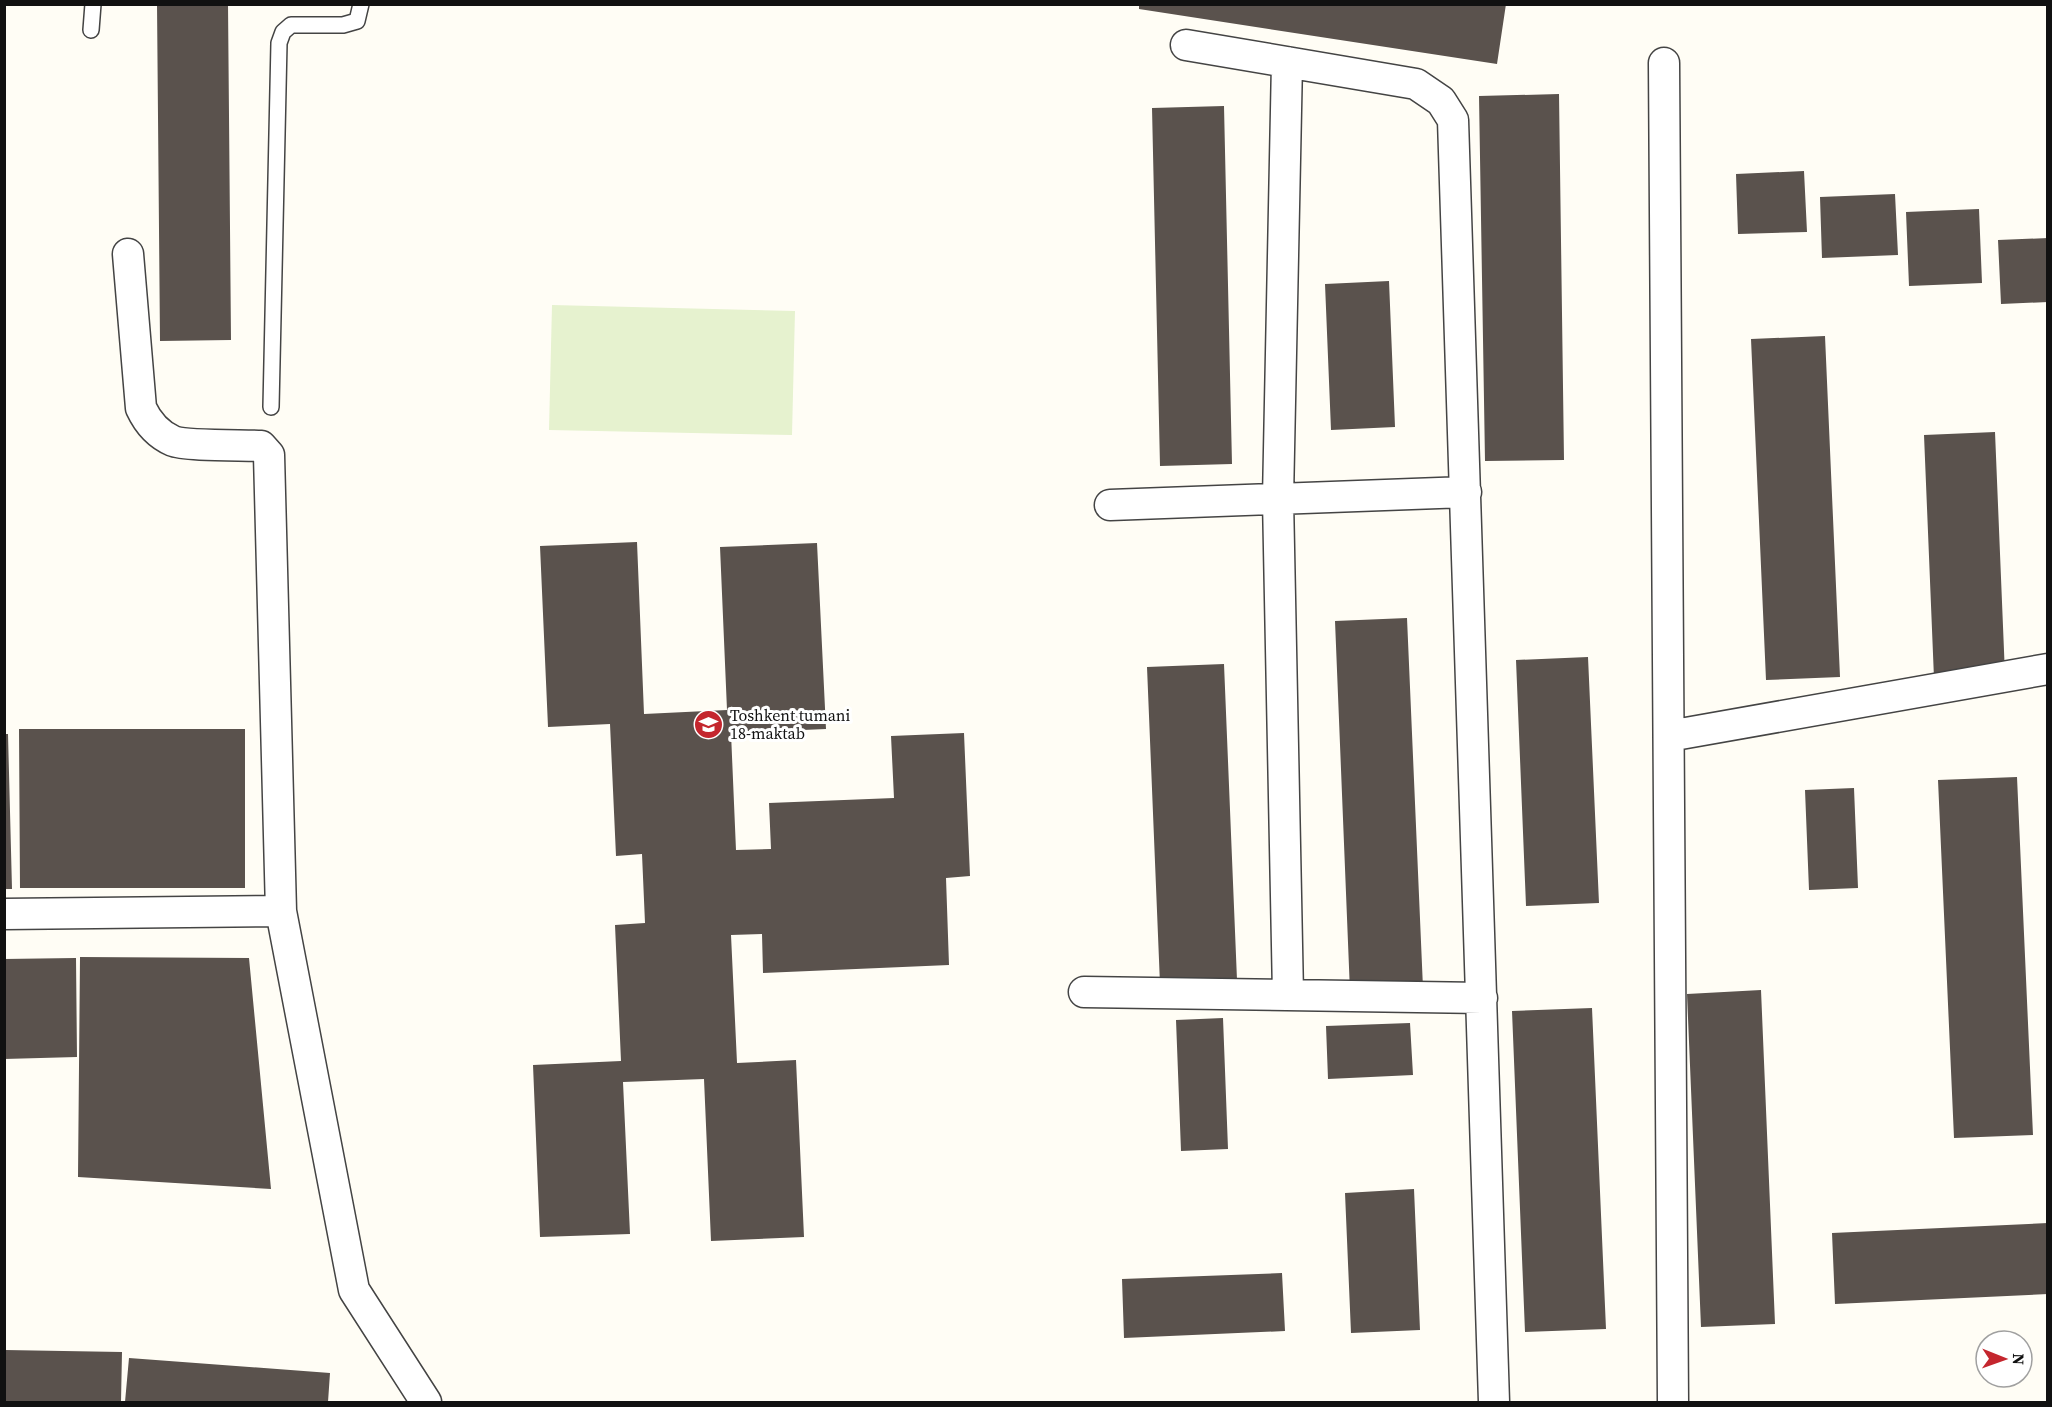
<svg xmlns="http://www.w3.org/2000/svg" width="2052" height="1407" viewBox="0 0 2052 1407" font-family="'Source Serif 4',serif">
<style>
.pitch{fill:#e6f2cf}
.building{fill:#5a524d}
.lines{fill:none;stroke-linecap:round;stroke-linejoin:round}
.lane-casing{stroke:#444;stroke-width:18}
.street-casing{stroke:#444;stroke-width:33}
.lane{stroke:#fff;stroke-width:15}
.street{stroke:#fff;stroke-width:30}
.labels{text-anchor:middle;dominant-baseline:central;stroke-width:6;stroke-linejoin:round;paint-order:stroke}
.poi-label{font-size:16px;fill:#111;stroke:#fff;text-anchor:start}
</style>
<rect width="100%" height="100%" fill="#fffdf5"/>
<!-- pitch -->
<path class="pitch" d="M552,305l243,6 -3,124 -243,-5z"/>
<!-- building -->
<path class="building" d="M157,4h71l3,336 -71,1z
M1139,4h367l-9,60 -358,-55z
M1559,94l5,366 -79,1 -6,-365z
M1224,106l8,358 -72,2 -8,-358z
M1804,171l3,61 -69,2 -2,-60z
M1895,194l3,61 -76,3 -2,-61z
M1979,209l3,74 -73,3 -3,-74z
M2048,238v64l-47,2 -3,-64z
M1389,281l6,146 -64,3 -6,-146z
M1825,336l15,341 -74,3 -15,-341z
M1995,432l10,243 -71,3 -10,-243z
M637,542l7,172 83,-4 -7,-163 97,-4 9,186 -95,4 5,117 35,-1 -2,-46 125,-5 -3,-62 73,-3 6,143 -24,2 3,87 -186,8 -1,-39 -31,1 6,128 59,-3 8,177 -93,4 -7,-162 -81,3 7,152 -90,3 -7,-172 88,-4 -6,-136 30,-2 -3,-69 -26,2 -6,-132 -62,3 -8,-181z
M1407,618l16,370 -73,4 -15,-371z
M1588,657l11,246 -73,3 -10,-246z
M1224,664l13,316 -77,4 -13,-317z
M19,729h226v159h-225z
M4,734h4l4,155h-8z
M2017,777l16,358 -79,3 -16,-358z
M1854,788l4,100 -49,2 -4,-100z
M80,957l169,1 22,231 -193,-12z
M76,958l1,99 -73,2v-100z
M1761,990l14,334 -74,3 -14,-333z
M1592,1008l14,321 -81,3 -13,-321z
M1223,1018l5,131 -47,2 -5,-131z
M1410,1023l3,52 -85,4 -2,-53z
M1414,1189l6,141 -69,3 -6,-140z
M2048,1223v71l-213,10 -3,-71z
M1282,1273l3,58 -161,7 -2,-59z
M5,1350l117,2 -1,50h-117z
M129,1358l201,15 -2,29h-203z"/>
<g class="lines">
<defs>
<path id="lane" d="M91,30l2,-26
M271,407l8,-364 4,-11 8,-7h52l14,-4 4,-17"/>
<path id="street" d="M1186,45l230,39 25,17 12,19 41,1282
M1287,62l-9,437 10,496
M1664,63l9,1339
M128,254l13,154c7,15 16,26 32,33 12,5 71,4 88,5l8,9 12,456 73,379 72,112
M1110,505l356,-13
M1669,736l379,-67
M4,914l277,-3
M1084,992l398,6"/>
</defs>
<!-- lane casing -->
<use href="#lane" class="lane-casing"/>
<!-- street casing -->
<use href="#street" class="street-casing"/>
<!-- lane -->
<use href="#lane" class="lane"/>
<!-- street -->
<use href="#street" class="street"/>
</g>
<!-- icons -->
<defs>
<symbol id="school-disc" viewBox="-11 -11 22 22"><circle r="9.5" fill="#c4262e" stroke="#fff"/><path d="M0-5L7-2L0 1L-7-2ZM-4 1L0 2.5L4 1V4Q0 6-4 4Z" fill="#fff"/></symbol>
</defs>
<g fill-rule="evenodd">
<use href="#school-disc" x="692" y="708" width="33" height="33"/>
</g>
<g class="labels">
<!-- poi labels -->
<g class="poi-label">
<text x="730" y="715">Toshkent tumani<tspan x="730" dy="18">18-maktab</tspan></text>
</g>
</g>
<!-- border -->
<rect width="2052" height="1407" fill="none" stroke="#111111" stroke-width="12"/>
<!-- north arrow -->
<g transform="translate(2004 1359) rotate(91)"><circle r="28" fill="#ffffff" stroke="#a0a0a0" stroke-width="1.5"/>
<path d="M0-4.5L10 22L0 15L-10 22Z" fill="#c4262e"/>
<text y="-9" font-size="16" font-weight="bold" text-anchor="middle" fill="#111111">N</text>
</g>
</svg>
